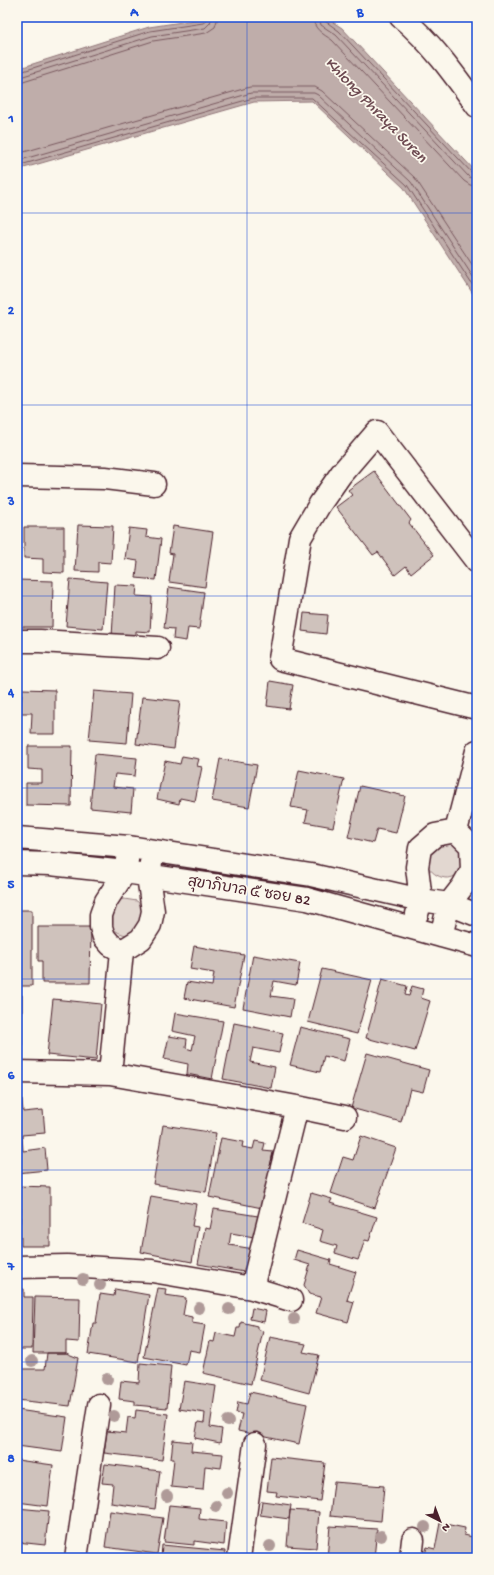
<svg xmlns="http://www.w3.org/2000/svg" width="494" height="1575" viewBox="0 0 494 1575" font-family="'Gochi Hand','Playpen Sans Thai',sans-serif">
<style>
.green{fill:#e2d7d0;stroke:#967b7e}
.water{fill:#bfadaa;stroke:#907477}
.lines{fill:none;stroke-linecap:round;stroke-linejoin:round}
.shore{stroke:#79585e;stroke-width:1}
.building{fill:#cfc2bc;stroke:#4a1f2b}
.minor-casing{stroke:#4a1f2b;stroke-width:25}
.minor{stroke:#fbf7ec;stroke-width:22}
.tree{fill:#af9a98}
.grid{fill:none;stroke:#1d4ed8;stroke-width:1;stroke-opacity:0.55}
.labels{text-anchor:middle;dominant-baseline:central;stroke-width:3.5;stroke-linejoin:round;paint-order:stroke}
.street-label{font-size:15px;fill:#4a1f2b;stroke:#fbf7ec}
.water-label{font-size:16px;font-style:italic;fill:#6d4a51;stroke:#fbf7ec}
.neatline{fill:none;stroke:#1d4ed8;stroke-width:1.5}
.grid-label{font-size:13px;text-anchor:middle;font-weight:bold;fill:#1d4ed8}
</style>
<rect width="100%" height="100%" fill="#fbf7ec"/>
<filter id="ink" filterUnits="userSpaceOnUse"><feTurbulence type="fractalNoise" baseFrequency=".025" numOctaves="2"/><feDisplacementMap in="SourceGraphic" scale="8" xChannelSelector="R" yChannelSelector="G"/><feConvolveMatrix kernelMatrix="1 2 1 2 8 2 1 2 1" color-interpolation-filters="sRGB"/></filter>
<g filter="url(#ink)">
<!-- green -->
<path class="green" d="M448,842l6,2 8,9c0,4 1,10 0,13 -6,19 -28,13 -35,-1l4,-18z
M124,899l13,2 8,10 -4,17 -15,7c-16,-4 -15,-10 -16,-25l9,-10z"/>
<!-- water -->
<path class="water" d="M215,17h110l17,11 135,145v127l-73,-112 -92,-87 -58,1 -237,68v-101l132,-42z"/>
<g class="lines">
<!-- shore -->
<path class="shore" d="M313,17c0,12 10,17 19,23l132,141 6,4 7,1
M319,17l2,8 15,10 133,142 8,3
M324,17l1,4 14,10 133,142 5,2
M17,73l133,-42 53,-8 3,-2v-4
M17,78l135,-42 53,-8 5,-5 2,-6
M17,84l136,-43 53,-8 9,-6 3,-10
M17,154l233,-67h65l7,4 93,87 62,94
M17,161l234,-68h63l4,2 93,87 66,101
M17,166l236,-68h59l95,87 70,107"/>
</g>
<!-- building -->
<path class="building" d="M374,471l37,49 -2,3 25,32 -23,18 -5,-7 -11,9 -17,-23 -5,3 -37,-48 16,-12 -4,-5z
M78,525l35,1 -2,37 -13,-1v10l-23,-1z
M173,526l40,6 -8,55 -36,-5 4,-28 -4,-1z
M24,527h40v46l-21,-1v-13l-19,-1z
M129,528l18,2 -1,7 15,2 -5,41 -20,-2 2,-17 -13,-2z
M70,579l37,3 -4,47 -37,-3z
M17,580l36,1 -1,46h-35z
M115,585l22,1 -1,10 16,1 -2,35 -14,-1v8l-24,-2z
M169,587l35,5 -5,37 -11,-1 -2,13 -13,-2 1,-10 -10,-1z
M304,613l24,2 -2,19 -24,-3z
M270,681l23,4 -4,24 -22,-3z
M22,689l33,1v44h-24l1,-21h-11z
M94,691l37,3 -4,49 -38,-3z
M142,697l38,4 -6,48 -38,-5z
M28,746h44l-1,60 -45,-1v-22h16v-13l-14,-1z
M95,754l42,4 -2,18 -20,-2 -2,13 20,2 -2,23 -41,-4z
M182,756l17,3 -2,7 5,1 -7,34 -15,-3 -1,6 -22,-5 8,-38 15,3z
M220,759l37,6 -8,42 -37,-6z
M299,770l45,9 -11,48 -28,-5 3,-12 -17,-3z
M360,786l45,10 -9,37 -19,-4 -4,14 -25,-6z
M17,910h15v76h-15z
M38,927h53l-1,56h-48v-22h-4z
M194,946l50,9 -10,52 -50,-9 3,-16 25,4 2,-13 -24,-4z
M253,955l47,8 -4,22 -22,-4 -3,15 22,3 -3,18 -47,-9z
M322,969l50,11 -15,54 -49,-12z
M382,979l25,7 -2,9 4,1 3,-10 11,3 -2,9 9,3 -15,50 -49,-13z
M17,995h5v58h-5z
M53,999l48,5 -5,56 -49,-5z
M175,1013l48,8 -11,58 -25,-5 1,-10 -24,-5 5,-23 18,3 -1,9 6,2 3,-14 -23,-5z
M234,1023l49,10 -4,20 -26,-5 -3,14 25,5 -4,21 -48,-9z
M300,1027l50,12 -6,22 -20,-5 -4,16 -30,-7z
M367,1053l62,17 -6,22 -13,-3 -9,33 -50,-14z
M22,1099l1,13 20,-2 2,23 -23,2 1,16 22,-3 2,22 -30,3v-73z
M163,1125l53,8 -10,59 -53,-8z
M361,1136l35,12 -21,60 -44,-15 12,-36 10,3z
M221,1138l22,4 -1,5 11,2 2,-8 10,2 -2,8 10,1 -11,56 -53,-11z
M17,1186l33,1v59h-29v-9h-4v-14h3l1,-15 -4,-1z
M311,1193l21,6 -2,4 47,14 -8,24 -4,-1 -7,20 -23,-7 2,-7 -17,-5 3,-11 -21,-7z
M151,1196l45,8 -4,22 6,1 -6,35 -51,-10z
M214,1209l44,7 -4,21 -23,-4 -2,12 25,4 -4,24 -52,-9 7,-36 5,1z
M297,1250l34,10 -1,4 26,8 -9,28 7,2 -6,20 -32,-9 5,-16 -12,-3 -5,-9 6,-20 -16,-5z
M158,1288l8,1 -1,6 21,3 -3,17 9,2v6l13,2 -5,27 -11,-2 -3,15 -42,-8z
M17,1289h7v8h9l-1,52h-15z
M115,1289l34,6 -11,67 -50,-8 5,-31h3l4,-29 14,2z
M35,1297l45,1 -1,44 -13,-1v12h-33z
M252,1308l14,3 -2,11 -14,-3z
M241,1322l16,4v3l6,2 -12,53 -48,-11 7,-32 4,1 2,-9 19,4 2,-9h3z
M270,1337l36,7 -3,8 16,3 -10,38 -49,-13z
M47,1353h19l12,5 -8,48 -53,-6 1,-31h27z
M140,1363l31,3 -4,42 -32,-3v-4l-16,-2 2,-18 18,2z
M184,1381l32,5 -6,41 12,2 -2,14 -25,-5 3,-16 6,1 1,-10 -26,-4z
M250,1392l57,12 -8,40 -61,-13 4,-17 -6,-1 2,-11 9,2z
M17,1410l50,7 -5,35 -45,-6z
M136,1410l32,4 -6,46 -58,-7 3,-22 19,2 2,-16 7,1z
M173,1440l19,2 -1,9 32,3 -2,14 -16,-2 -2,24 -32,-3 3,-28h-3z
M271,1457l54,6 -5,38 -44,-5 1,-4 -10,-1z
M17,1460l36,5 -5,41 -31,-4z
M105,1464l55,7 -5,38 -44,-6 2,-19 -11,-1z
M334,1482l50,4 -3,35 -51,-5z
M262,1501l29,4 -2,14 -29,-4z
M169,1505l31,3 -1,11 27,3 -2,23 -30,-4v4l-30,-3z
M17,1508l32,3 -4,34 -28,-3z
M290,1510l29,2 -3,36 -29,-2z
M110,1511l53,7 -6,36 -52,-7z
M440,1523l25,5 -1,7 13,3 -2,14h2v6h-53l3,-11 8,2z
M330,1526l47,3 -3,29h-47z
M162,1545l63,6 -1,7h-63z
M283,1555l30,3h-30z
M17,1556l21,2h-21z"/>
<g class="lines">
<defs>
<path id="minor" d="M401,17c30,25 53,57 76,89
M17,476l88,2 49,6
M477,562l-100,-130 -36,42 -21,30 -20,34 -20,121 197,49
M17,641h23l118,7
M456,831l21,-80
M17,838l112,9 182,28 110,25 28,4 28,11
M17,863l33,1 75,8 182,27 170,47
M417,914l4,-14 -4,-33 3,-19 15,-13 21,-4
M441,936l8,-32 14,-18 9,-16 -1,-24 -15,-15
M122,951l-11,-6 -7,-8 -3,-10v-12l5,-14 19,-29 2,-12
M122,951l19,-12 9,-14 3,-14 -5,-35 3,-13
M17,1072l93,2 187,33 48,10
M110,1074l12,-123
M17,1267l50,-1 85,5 100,17 39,12
M252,1288l45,-181
M76,1558l23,-153
M239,1558l16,-114
M411,1558l2,-18"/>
</defs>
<!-- minor casing -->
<use href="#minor" class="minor-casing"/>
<!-- minor -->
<use href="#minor" class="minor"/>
</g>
<!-- trees -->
<g class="tree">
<circle cx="83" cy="1279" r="6"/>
<circle cx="100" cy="1285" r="6"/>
<circle cx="199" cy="1308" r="6"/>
<circle cx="229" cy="1309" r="6"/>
<circle cx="294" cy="1319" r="6"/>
<circle cx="32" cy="1361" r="6"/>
<circle cx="107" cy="1379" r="6"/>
<circle cx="114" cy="1416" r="6"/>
<circle cx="228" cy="1421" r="6"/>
<circle cx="227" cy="1493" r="6"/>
<circle cx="167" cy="1496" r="6"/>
<circle cx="216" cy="1506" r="6"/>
<circle cx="425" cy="1527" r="6"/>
<circle cx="381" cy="1536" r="6"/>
<circle cx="270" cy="1546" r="6"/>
</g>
</g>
<!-- grid -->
<path class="grid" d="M247,17v1541M17,213h460M17,405h460M17,596h460M17,788h460M17,979h460M17,1170h460M17,1362h460"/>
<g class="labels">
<!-- street labels -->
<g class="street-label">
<text transform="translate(249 892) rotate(9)">สุขาภิบาล ๕ ซอย 82</text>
</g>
<!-- water labels -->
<g class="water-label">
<text transform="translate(375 111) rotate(46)">Khlong Phraya Suren</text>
</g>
</g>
<!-- margin -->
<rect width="494" height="1575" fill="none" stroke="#fbf7ec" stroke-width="44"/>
<!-- north arrow -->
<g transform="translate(440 1521) rotate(138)" stroke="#fbf7ec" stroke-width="3" paint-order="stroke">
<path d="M0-3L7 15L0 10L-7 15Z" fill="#4a1f2b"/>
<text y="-6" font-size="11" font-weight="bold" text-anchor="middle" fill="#4a1f2b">N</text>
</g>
<rect x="22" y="22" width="450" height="1531" class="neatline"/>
<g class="grid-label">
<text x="134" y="16">A</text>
<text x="360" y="16">B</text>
<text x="11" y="122">1</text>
<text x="11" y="314">2</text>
<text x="11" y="505">3</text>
<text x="11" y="696">4</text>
<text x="11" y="888">5</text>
<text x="11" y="1079">6</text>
<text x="11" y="1270">7</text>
<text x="11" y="1462">8</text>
</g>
</svg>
